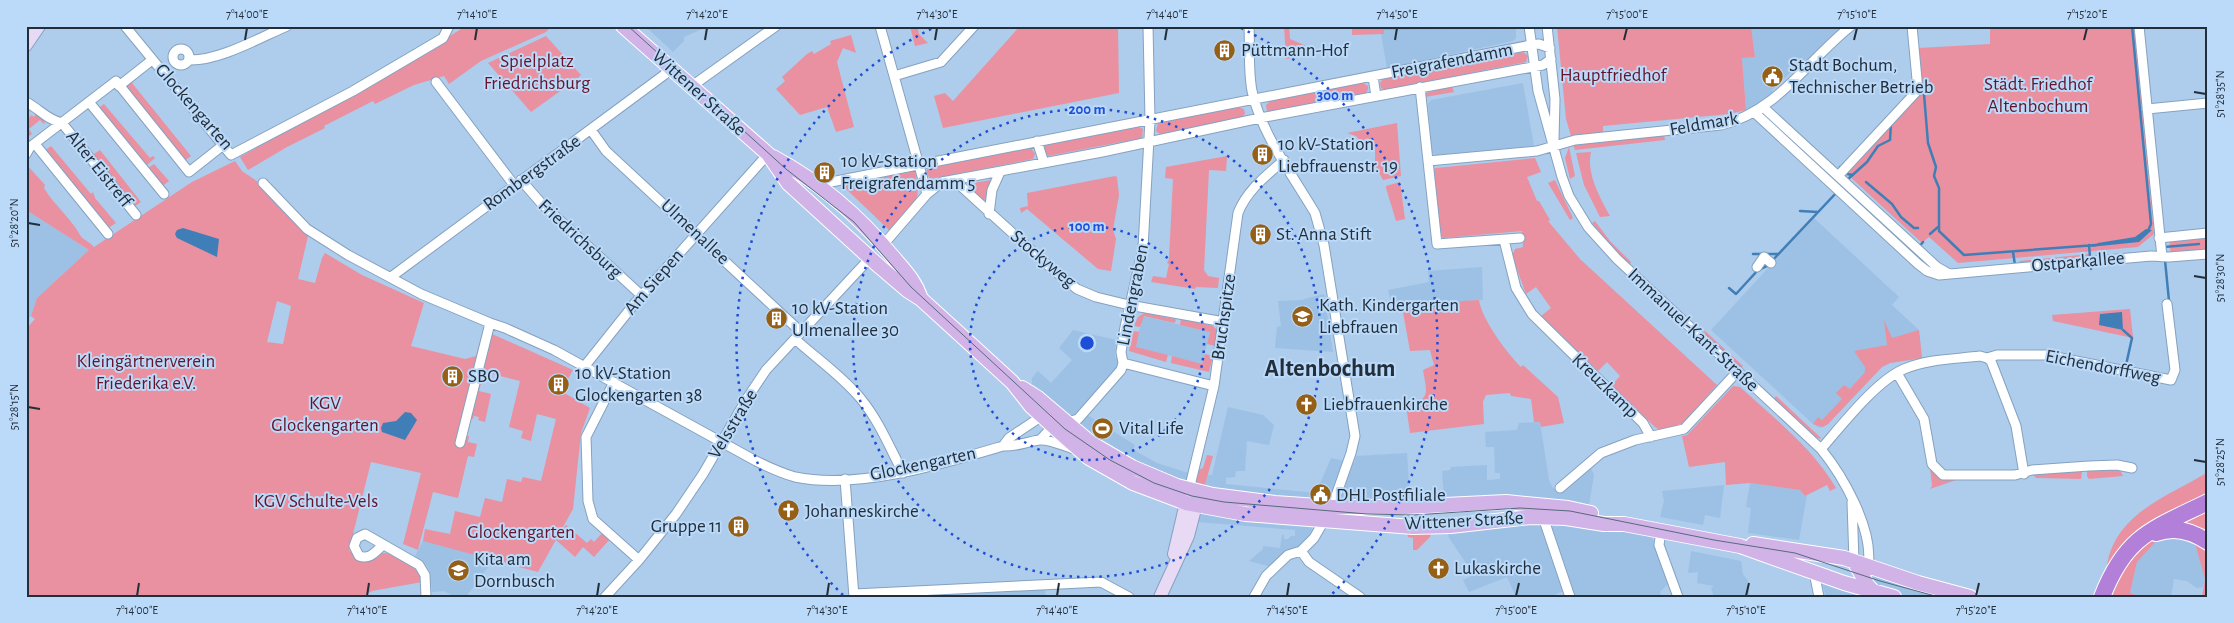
<svg xmlns="http://www.w3.org/2000/svg" width="2234" height="623" viewBox="0 0 2234 623" font-family="'Alegreya Sans',sans-serif">
<style>
.built{fill:#9dc1e5}
.green{fill:#e991a0;fill-rule:evenodd}
.water{fill:#407eb8}
.lines{fill:none;stroke-linecap:round;stroke-linejoin:round}
.stream{stroke:#407eb8;stroke-width:2.5}
.street-casing{stroke:#85a2c0;stroke-width:11}
.secondary-casing{stroke:#85a2c0;stroke-width:14}
.primary-casing{stroke:#fff;stroke-width:16}
.highway-casing{stroke:#fff;stroke-width:18}
.street{stroke:#fff;stroke-width:9}
.secondary{stroke:#e8d9f4;stroke-width:12}
.primary{stroke:#d1b3e8;stroke-width:14}
.highway{stroke:#b280d9;stroke-width:16}
.tram{stroke:#576a7d;stroke-width:1}
.ticks{fill:none;stroke:#222e3a;stroke-width:2}
.ring{fill:none;stroke:#1d4ed8;stroke-width:2.5;stroke-dasharray:2.5 5}
.labels{text-anchor:middle;dominant-baseline:central;stroke-width:4;stroke-linejoin:round;paint-order:stroke}
.poi-label{font-size:19px;fill:#222e3a;stroke:#bbd9f8;text-anchor:start}
.park-label{font-size:19px;fill:#64142b;stroke:#bbd9f8}
.street-label{font-size:19px;fill:#222e3a;stroke:#bbd9f8}
.district-label{font-size:24px;font-weight:bold;fill:#222e3a;stroke:#bbd9f8}
.centre{fill:#1d4ed8;stroke:#bbd9f8;stroke-width:2.5}
.ring-label{font-size:15px;text-anchor:middle;font-weight:bold;fill:#1d4ed8;stroke:#bbd9f8;stroke-width:4;stroke-linejoin:round;paint-order:stroke}
.neatline{fill:none;stroke:#222e3a;stroke-width:2}
.ticks-label{font-size:12px;text-anchor:middle;fill:#222e3a}
</style>
<rect width="100%" height="100%" fill="#aecceb"/>
<!-- built -->
<path class="built" d="M645,26h62v1l-23,10v4l-11,11z
M1751,26h94l-47,43 -2,-2 -24,23 1,2 -23,19 -4,-1 -4,-52 13,-2z
M1516,29v9l-3,3 -126,27 -6,-34h3v-4z
M1523,83l11,63 -98,9 -4,-3 -4,-48 3,-4z
M26,210l63,40 -52,48 -6,18 -5,4z
M1814,218l85,79 -7,8 27,25 3,28 -32,5 -8,4 -54,57 -8,4 -7,-4 -102,-94z
M1482,267l1,33 -53,3 -36,10 -6,-23 41,-8 -1,-11z
M1324,294l9,58 -58,-4 2,-21 4,-1 -3,-25 23,-1z
M1143,316l67,16 -8,32 -67,-17z
M1073,330l43,10 -1,16 4,7 -1,5 -37,43 54,34 -2,4 6,4 18,10 38,12 10,10 3,-10h4l16,-68 35,8 11,10 -5,20 -22,-4 -2,30h-9l-1,6 -9,1v6l90,9 15,-35 23,5 2,-7 51,-3 3,47 34,-2 -2,-27 8,-1 1,-3 36,-2v15l13,-1v-6h-5l-1,-26h-8l-1,-15 32,-2 2,-7 21,-1 9,58 4,8 9,3 28,-25 4,9 -5,30 -299,-5 -106,-16 -76,-35 -70,-56v-5l-6,-4v-6l6,-7 13,12 21,-23 -13,-12z
M1750,483l50,7 5,6 2,-1 -8,45 -51,-7 3,-25 -5,-1z
M1724,485l-4,33 -15,-3 -2,10 -43,-8 4,-16 -2,-10z
M1208,512l104,12 1,3 -6,14 -36,26 -22,-6 14,-12v-3l17,2 2,-13h2v4h4l3,-3h4v-6l-98,-8 5,-8z
M1540,521l50,4 62,12 17,46 -9,9 1,3 -4,2h-90l-3,-6 -15,6h-33l-9,-20 -38,15 -6,-12 11,-5 -25,-37 -2,-9z
M2179,535l15,5 11,39 -2,8 -6,1 -10,-7 -13,-2 -3,18h-29l-12,-4 7,-31 10,-14 10,-8z
M423,541l52,12 11,5 -3,7 5,2 -22,30h-11l-11,-6 -12,1 -2,-20 -5,-8 -10,-8z
M1691,551l50,10 2,13 5,7 2,16h-36l-3,-9 3,-2 -17,-3 1,-11 -10,1z
M1872,572l84,25h-47l-35,-9 -4,-14z
M1821,580l47,17h-42z
M1045,589l1,8h-93v-4z"/>
<!-- green -->
<path class="green" d="M466,26h86l-6,6 -65,29 -32,23 -5,-8 -30,9 -39,19 -2,-3 -49,25 1,2 -38,19 -39,23 -8,-13 148,-83z
M910,26h7l2,8 9,9 -13,3z
M1020,26h98l1,67 -176,35 -9,-32 11,-3 8,8z
M1284,26h5l1,13 21,9 2,6 -27,5z
M1352,26h163l1,3 -132,1v4l-32,1z
M1557,26h194l4,31 -13,1 4,52 -17,4 -126,12v6l-32,4 -5,-17z
M1990,26h144l20,208 -16,13 -180,16 -29,-26 -7,6 -75,-69 75,-82 -3,-44 71,-4z
M851,35l5,18 -13,-5 -6,14 17,65 -18,5 -9,-25 -27,8 -24,-26 9,-8 -3,-4 25,-23 5,-3 2,3 17,-10 -1,-3z
M546,36l35,39 -14,14 -1,-2 -35,25 -43,-49z
M1523,52l5,4 -2,6 -141,28 -4,-2 -1,-5 3,-4z
M133,78l1,2 -2,3 59,73 -8,6 -59,-74z
M1363,83l5,3v4l-3,4 -92,19 -6,-2 -1,-6 6,-5z
M1452,86l2,6 -29,5 1,-4z
M104,104l46,54 3,-2 2,2 -9,8 -49,-57z
M1237,107l7,2 1,5 -6,6 -79,14 -4,-3 2,-8z
M37,112l8,11 -1,1 -4,-4 -11,9 3,5 -4,3 3,6 -5,-2v-18l5,-8 3,2z
M1397,123l4,53 -18,4 -8,-15v-17l-7,-10 -7,4 -5,-6 -9,-3z
M1139,127l4,2 -1,9 -94,18 -4,-3 1,-8z
M1664,135l1,5 -90,10 -2,-6z
M51,146l40,48 2,-2 2,6 21,25 -8,5 -47,-56 2,-3 -1,-1 -3,1 -15,-18z
M1569,147l6,29 -5,3 -5,-21z
M1031,148l4,6 -2,5 -103,20 -4,-7 2,-4z
M100,150l41,52 -7,5 -43,-51z
M1591,152c-5,21 9,46 19,64l-10,1 -16,-32 -8,-32z
M1227,156l-1,15 -17,-1 -5,100 4,6 11,2 -1,10 -22,-1 -1,2 -44,-7 2,-6 13,2 3,-14 -2,-1 2,-4 4,-80 -8,-1 1,-11z
M1535,158l6,14 -14,5 10,24h2l11,19 -2,1 32,38 137,126 -35,39 -22,6 -5,-3 -43,-42 8,-9 -13,-14 -9,9 -57,-55 10,-8 -15,-21 -10,7 -14,-38 3,-7 8,-2 -1,-16 -79,7 -2,-3 -7,-66 2,-1z
M235,161l7,10 19,13 47,52 -10,43 17,4 7,-25 3,-5 37,22 62,28 -13,43 54,13 11,-3 7,-26 90,40 -12,21 29,17 -9,25 -8,76 -35,63 -115,-31 2,-12 25,5 5,-23 25,6 5,-19 17,4 5,-23 14,3 2,-5 18,4 15,-62 -19,-5 -6,27 -10,-3 2,-7 -14,-4 11,-46 -36,-9 -5,19 12,3 -6,28 -7,-2 1,-3 -5,-1 -1,3 -3,-1 -4,18h3l-1,6 9,2 -3,13 -6,-1 -10,42 -25,-6 -15,58 -15,-6 18,-71 -50,-11 -22,88 7,8c9,-2 19,-5 28,-5 15,0 38,14 38,29l-50,9 -10,6h-336v-268l9,-10 -4,-3 6,-18 52,-48 -63,-40v-46l19,21 -1,3c10,17 27,30 36,47 3,5 9,6 14,12l98,-65zM277,301l14,5 -8,38 -16,-2z
M154,164l15,17 -8,6 -13,-19z
M915,171c7,36 0,33 -24,59h-2l-47,-45z
M1115,176l2,1 2,18 -6,35 3,9 -5,32 -13,-2 -71,-60 -6,4 -1,-5 8,-2 -1,-13z
M991,180l-4,18 -4,3 -17,-14 1,-3z
M1555,180l18,38 -3,2 -22,-37z
M1400,182l5,37 -9,2 -10,-33v-2z
M1595,221l15,20 21,21 -2,3 -21,-22 -16,-20z
M2208,236v16l-37,3 -2,-16z
M2089,254l1,4 -72,6 2,-3z
M1479,300c3,20 28,53 42,67l2,-2 35,32 6,26 -23,4 -1,-5h-6l-3,-23 -20,-3 -1,-3 -24,2 -3,7 1,22 -74,9 -4,-28c25,-5 21,-12 17,-35l11,-5 -4,-15 -20,1 -7,-39 27,-9z
M2130,309l3,29 -80,-17 -1,-6z
M1144,313l31,6 1,2 -2,2 -30,-7 -4,11 -6,-1 4,-9z
M1181,319l32,7 4,4 -2,16 -8,-2 3,-12 -30,-7z
M1884,320l8,18 27,-8 3,28 -32,5 -8,4 -54,57 -5,3 -10,-3 5,-7 4,3 20,-21 -6,-6 8,-8 6,4 15,-17v-5l-11,-16 33,-6z
M1704,330l39,36 -2,2 -36,-33z
M1133,331l6,1 -3,15 32,8 -2,7 -37,-11z
M1205,354l8,2 -4,16 -38,-9 1,-7 30,8z
M1733,386l7,1c34,31 73,61 96,101l-6,3 -3,-6 -22,11 -5,-6 -50,-7 -24,2 -1,-23 -36,5 -7,-31 5,-1z
M1776,396l46,43 -7,-2 -41,-38z
M1207,455l6,1 -8,29 -11,-3 2,-11 7,-3z
M1930,467l8,10 21,2 -29,10 2,-3z
M2120,470l3,6 -34,3 -2,-3v-5z
M2082,471l-1,8 -45,-1 -4,-4v-1l4,2z
M2208,472v20l-65,36 -31,38 -5,-1c9,-52 60,-68 101,-93z
M2208,506v32l-37,-12z
M566,525l21,18 4,-4 3,3 8,-9 8,6 -16,18 -11,-10 -8,10 -19,-17z
M2176,532l19,6 13,11v48h-6l3,-18 -11,-39 -15,-5 -22,5 -20,22 -7,31 12,4h-30c14,-34 24,-59 64,-65z
M1407,533h24l-1,4 -13,13h-4v-12l-5,-1z"/>
<!-- water -->
<path class="water" d="M183,228l36,11 -2,18 -40,-19 -2,-4 2,-4z
M2146,229l6,1 -13,12 -49,5 8,-4 37,-6z
M2122,312l1,18 -24,-5 1,-11z
M405,412l6,1 6,7 -12,20 -23,-8 -1,-4 2,-5 13,-2z"/>
<g class="lines">
<!-- stream -->
<path class="stream" d="M2132,26l19,198 -3,7
M1919,91l5,3 4,49 8,24 -2,9 5,12v43l25,24 132,-10
M1840,167l7,7 6,1
M1847,180l20,-18 11,-16 12,-6 1,-17
M1866,182l26,22 9,13 13,11h4
M1800,211l18,1
M1930,234l8,-7
M2089,245l2,24
M1919,247l4,-5
M2164,247l35,-3
M2013,252l2,13
M1753,254h25
M2165,260l4,41
M1772,261l65,-69
M1729,288l7,6 22,-24 11,-5
M2122,368l4,-3 6,-27 -9,-8"/>
<defs>
<path id="street" d="M125,26l106,129 122,-64 90,-53 6,-12
M880,26l47,168
M1249,26c1,21 -1,44 3,65 9,42 41,85 63,122l9,32 31,191 -4,17 -19,54
M1529,26l9,65 24,86 7,19 19,31 29,32 204,190c22,27 53,81 47,117
M1547,26l8,73 -1,41
M2139,26l23,231
M173 57a8 8 0 1 1 16 0a8 8 0 1 1-16 0Z
M189,60c30,1 70,-22 98,-34
M894,76l47,-14 33,-36
M1373,77l3,19
M436,82l78,103
M119,86l33,-26
M692,86l84,-60
M1420,87l17,157 83,-6
M26,102c15,8 20,17 36,21l74,92
M89,102l75,92
M1763,107l174,160 12,7
M2147,109l61,-6
M1755,113l163,151 9,7 12,4 212,-19 18,1 39,-3
M591,130l15,21 195,181
M1037,141l7,22
M35,144l73,90
M26,154l4,-7 86,-66 73,91 33,-26
M1428,161l109,-10 38,-11 146,-15c56,-13 87,-65 130,-99
M1838,176l80,-86 -6,-64
M521,180l20,23 100,92
M954,180l97,88 26,21 19,8 33,8 95,17
M263,183l44,46 41,26 73,39 69,29 15,5 49,22 202,111c12,6 25,12 39,16 63,13 147,-13 208,-31 13,1 23,-4 36,-6 12,-1 24,6 35,9
M818,187l8,-4 705,-138 8,-1 11,4
M989,214l3,-24 8,-18
M2159,238l49,-5
M1504,240l12,48 16,26 111,109 8,14
M883,245l44,-51 15,-12 160,-30 158,-34 283,-53 8,-6
M1757,267l7,-10 7,6
M391,277l273,-202 7,-7
M795,339c22,20 47,37 66,60 18,22 29,49 42,74
M1987,358l4,3 25,65 8,48
M1123,363l91,23
M584,367l51,-64 133,-149
M1897,373l27,46 8,45 11,11h72l17,-5 57,-4 28,-1 15,3
M614,382l-28,55 2,64 5,18 46,41
M1040,440l13,-14 25,-7 43,-49 2,-7 -2,-11 4,-25 18,-79 7,-128 -2,-94
M460,443l30,-120
M1003,446l6,-8 33,-22 4,1
M1821,449c21,-24 55,-68 83,-80 23,-10 52,-10 76,-13l7,2 10,-3h49l125,25 4,-10 -8,-66
M845,479l9,118
M1560,488l41,-35 34,-13 49,-11 54,-58
M1189,490l25,-104 24,-173c9,-23 28,-37 46,-53
M1852,502l2,59
M1543,517l27,80
M1661,531l-2,14 19,52
M383,545c-8,7 -13,15 -24,11l-5,-10 3,-8 8,-4 54,31 6,10 1,22
M1301,551l8,11 51,35
M1814,572l5,25
M854,594l247,-12 28,15
M605,597l34,-37 37,-46 27,-40 43,-74 20,-30 104,-112
M1254,597l12,-21 22,-21 13,-4 13,-13 11,-19"/>
<path id="secondary" d="M26,45l13,-19
M1174,554l12,-51
M1160,597l28,-61 8,-31"/>
<path id="primary" d="M623,26l145,128 20,29 92,84 27,23 14,9 33,30 58,53 19,24 34,31 24,21 44,25 53,20 59,11 168,13 38,-1 80,-9 35,1 38,6h20l116,22 104,37 50,14
M773,157c47,25 87,60 121,101 12,14 21,23 27,41
M1022,388l16,10 53,45 41,24 45,19 36,9 62,8 57,4h73l101,-5 62,6 23,5
M1753,544l91,14 74,25 52,14
M1854,561l14,25 6,6"/>
<path id="highway" d="M2156,533c19,-7 36,-2 52,9
M2102,597c24,-62 51,-68 106,-95"/>
</defs>
<!-- street casing -->
<use href="#street" class="street-casing"/>
<!-- secondary casing -->
<use href="#secondary" class="secondary-casing"/>
<!-- primary casing -->
<use href="#primary" class="primary-casing"/>
<!-- highway casing -->
<use href="#highway" class="highway-casing"/>
<!-- street -->
<use href="#street" class="street"/>
<!-- secondary -->
<use href="#secondary" class="secondary"/>
<!-- primary -->
<use href="#primary" class="primary"/>
<!-- highway -->
<use href="#highway" class="highway"/>
<!-- tram -->
<path class="tram" d="M628,26l158,143 68,53 57,65 154,142 45,31 44,23 38,13 32,6 143,12 47,1 106,-7 50,3 144,29 81,13 85,28 59,16"/>
</g>
<!-- ticks -->
<path class="ticks" d="M245,40l2,-12M475,40l2,-12M705,40l2,-12M935,40l2,-12M1165,40l2,-12M1395,40l2,-12M1624,40l3,-12M1854,40l3,-12M2084,40l3,-12M2194,92l12,2M28,223l12,2M2194,276l12,2M28,407l12,2M2194,460l12,2M137,596l2,-13M367,596l2,-13M597,596l2,-13M827,596l2,-13M1057,596l2,-13M1287,596l2,-13M1516,596l3,-13M1746,596l3,-13M1976,596l3,-13"/>
<!-- distance rings -->
<g class="ring">
<circle cx="1087" cy="343" r="117"/>
<circle cx="1087" cy="343" r="234"/>
<path d="M843 595A351 351 0 0 1 933 28M1241 28A351 351 0 0 1 1331 595"/>
</g>
<!-- icons -->
<defs>
<symbol id="building-disc" viewBox="-11 -11 22 22"><circle r="9.5" fill="#955f16" stroke="#bbd9f8"/><path d="M-4-6H4V6H1V3H-1V6H-4ZM-2.5-4.3h1.7v1.8h-1.7ZM.8-4.3h1.7v1.8H.8ZM-2.5-1h1.7V.8h-1.7ZM.8-1h1.7V.8H.8Z" fill="#fff"/></symbol>
<symbol id="civic-disc" viewBox="-11 -11 22 22"><circle r="9.5" fill="#955f16" stroke="#bbd9f8"/><path d="M-.6-6.5H3V-4.5H.6V-3L4-1V1h2V6H-6V1h2V-1L-.6-3ZM-1.2 2.5V6h2.4V2.5Z" fill="#fff"/></symbol>
<symbol id="school-disc" viewBox="-11 -11 22 22"><circle r="9.5" fill="#955f16" stroke="#bbd9f8"/><path d="M0-5L7-2L0 1L-7-2ZM-4 1L0 2.5L4 1V4Q0 6-4 4Z" fill="#fff"/></symbol>
<symbol id="church-disc" viewBox="-11 -11 22 22"><circle r="9.5" fill="#955f16" stroke="#bbd9f8"/><path d="M-1.2-6h2.4v3.5h3.3v2.4h-3.3V6h-2.4V-.1h-3.3v-2.4h3.3Z" fill="#fff"/></symbol>
<symbol id="stadium-disc" viewBox="-11 -11 22 22"><circle r="9.5" fill="#955f16" stroke="#bbd9f8"/><path d="M0-5a6.5 5 0 1 0 0 10a6.5 5 0 1 0 0-10ZM-3.5-1.8h7v3.6h-7Z" fill="#fff"/></symbol>
</defs>
<g fill-rule="evenodd">
<use href="#building-disc" x="1212" y="38" width="25" height="25"/>
<use href="#civic-disc" x="1760" y="64" width="25" height="25"/>
<use href="#building-disc" x="1250" y="142" width="25" height="25"/>
<use href="#building-disc" x="812" y="160" width="25" height="25"/>
<use href="#building-disc" x="1248" y="222" width="25" height="25"/>
<use href="#school-disc" x="1290" y="304" width="25" height="25"/>
<use href="#building-disc" x="764" y="306" width="25" height="25"/>
<use href="#building-disc" x="440" y="364" width="25" height="25"/>
<use href="#building-disc" x="546" y="372" width="25" height="25"/>
<use href="#church-disc" x="1294" y="392" width="25" height="25"/>
<use href="#stadium-disc" x="1090" y="416" width="25" height="25"/>
<use href="#civic-disc" x="1308" y="482" width="25" height="25"/>
<use href="#church-disc" x="776" y="498" width="25" height="25"/>
<use href="#building-disc" x="726" y="514" width="25" height="25"/>
<use href="#church-disc" x="1426" y="556" width="25" height="25"/>
<use href="#school-disc" x="446" y="558" width="25" height="25"/>
</g>
<g class="labels">
<!-- poi labels -->
<g class="poi-label">
<text x="1241" y="50">Püttmann-Hof</text>
<text x="1789" y="65">Stadt Bochum,<tspan x="1789" dy="22">Technischer Betrieb</tspan></text>
<text x="1278" y="144">10 kV-Station<tspan x="1278" dy="22">Liebfrauenstr. 19</tspan></text>
<text x="841" y="161">10 kV-Station<tspan x="841" dy="22">Freigrafendamm 5</tspan></text>
<text x="1276" y="234">St. Anna Stift</text>
<text x="1319" y="305">Kath. Kindergarten<tspan x="1319" dy="22">Liebfrauen</tspan></text>
<text x="792" y="308">10 kV-Station<tspan x="792" dy="22">Ulmenallee 30</tspan></text>
<text x="575" y="373">10 kV-Station<tspan x="575" dy="22">Glockengarten 38</tspan></text>
<text x="468" y="376">SBO</text>
<text x="1323" y="404">Liebfrauenkirche</text>
<text x="1119" y="428">Vital Life</text>
<text x="1336" y="495">DHL Postfiliale</text>
<text x="805" y="511">Johanneskirche</text>
<text x="722" y="526" text-anchor="end">Gruppe 11</text>
<text x="474" y="559">Kita am<tspan x="474" dy="22">Dornbusch</tspan></text>
<text x="1454" y="568">Lukaskirche</text>
</g>
<!-- park labels -->
<g class="park-label">
<text x="537" y="61">Spielplatz<tspan x="537" dy="22">Friedrichsburg</tspan></text>
<text x="1613" y="75">Hauptfriedhof</text>
<text x="2038" y="84">Städt. Friedhof<tspan x="2038" dy="22">Altenbochum</tspan></text>
<text x="146" y="361">Kleingärtnerverein<tspan x="146" dy="22">Friederika e.V.</tspan></text>
<text x="325" y="403">KGV<tspan x="325" dy="22">Glockengarten</tspan></text>
<text x="316" y="501">KGV Schulte-Vels</text>
<text x="521" y="532">Glockengarten</text>
</g>
<!-- street labels -->
<g class="street-label">
<text transform="translate(1452 61) rotate(-11)">Freigrafendamm</text>
<text transform="translate(699 93) rotate(42)">Wittener Straße</text>
<text transform="translate(194 107) rotate(49)">Glockengarten</text>
<text transform="translate(1704 124) rotate(-10)">Feldmark</text>
<text transform="translate(99 169) rotate(51)">Alter Eistreff</text>
<text transform="translate(532 173) rotate(-36)">Rombergstraße</text>
<text transform="translate(695 232) rotate(43)">Ulmenallee</text>
<text transform="translate(580 239) rotate(43)">Friedrichsburg</text>
<text transform="translate(1043 259) rotate(40)">Stockyweg</text>
<text transform="translate(2078 262) rotate(-5)">Ostparkallee</text>
<text transform="translate(654 282) rotate(-49)">Am Siepen</text>
<text transform="translate(1133 295) rotate(-79)">Lindengraben</text>
<text transform="translate(1224 317) rotate(-82)">Bruchspitze</text>
<text transform="translate(1693 330) rotate(43)">Immanuel-Kant-Straße</text>
<text transform="translate(2103 367) rotate(11)">Eichendorffweg</text>
<text transform="translate(1605 386) rotate(44)">Kreuzkamp</text>
<text transform="translate(733 424) rotate(-59)">Velsstraße</text>
<text transform="translate(923 464) rotate(-12)">Glockengarten</text>
<text transform="translate(1464 521) rotate(-3)">Wittener Straße</text>
</g>
<!-- district labels -->
<g class="district-label">
<text x="1330" y="369">Altenbochum</text>
</g>
</g>
<circle cx="1087" cy="343" r="8" class="centre"/>
<g class="ring-label">
<text x="1335" y="100">300 m</text>
<text x="1087" y="114">200 m</text>
<text x="1087" y="231">100 m</text>
</g>
<!-- border -->
<rect width="2234" height="623" fill="none" stroke="#bbd9f8" stroke-width="55"/>
<rect x="28" y="28" width="2178" height="568" class="neatline"/>
<g class="ticks-label">
<text x="247" y="18">7°14'00"E</text>
<text x="477" y="18">7°14'10"E</text>
<text x="707" y="18">7°14'20"E</text>
<text x="937" y="18">7°14'30"E</text>
<text x="1167" y="18">7°14'40"E</text>
<text x="1397" y="18">7°14'50"E</text>
<text x="1627" y="18">7°15'00"E</text>
<text x="1857" y="18">7°15'10"E</text>
<text x="2087" y="18">7°15'20"E</text>
<text transform="translate(2220 94) rotate(-90)" y="4">51°28'35"N</text>
<text transform="translate(14 223) rotate(-90)" y="4">51°28'20"N</text>
<text transform="translate(2220 278) rotate(-90)" y="4">51°28'30"N</text>
<text transform="translate(14 407) rotate(-90)" y="4">51°28'15"N</text>
<text transform="translate(2220 462) rotate(-90)" y="4">51°28'25"N</text>
<text x="137" y="614">7°14'00"E</text>
<text x="367" y="614">7°14'10"E</text>
<text x="597" y="614">7°14'20"E</text>
<text x="827" y="614">7°14'30"E</text>
<text x="1057" y="614">7°14'40"E</text>
<text x="1287" y="614">7°14'50"E</text>
<text x="1516" y="614">7°15'00"E</text>
<text x="1746" y="614">7°15'10"E</text>
<text x="1976" y="614">7°15'20"E</text>
</g>
</svg>
